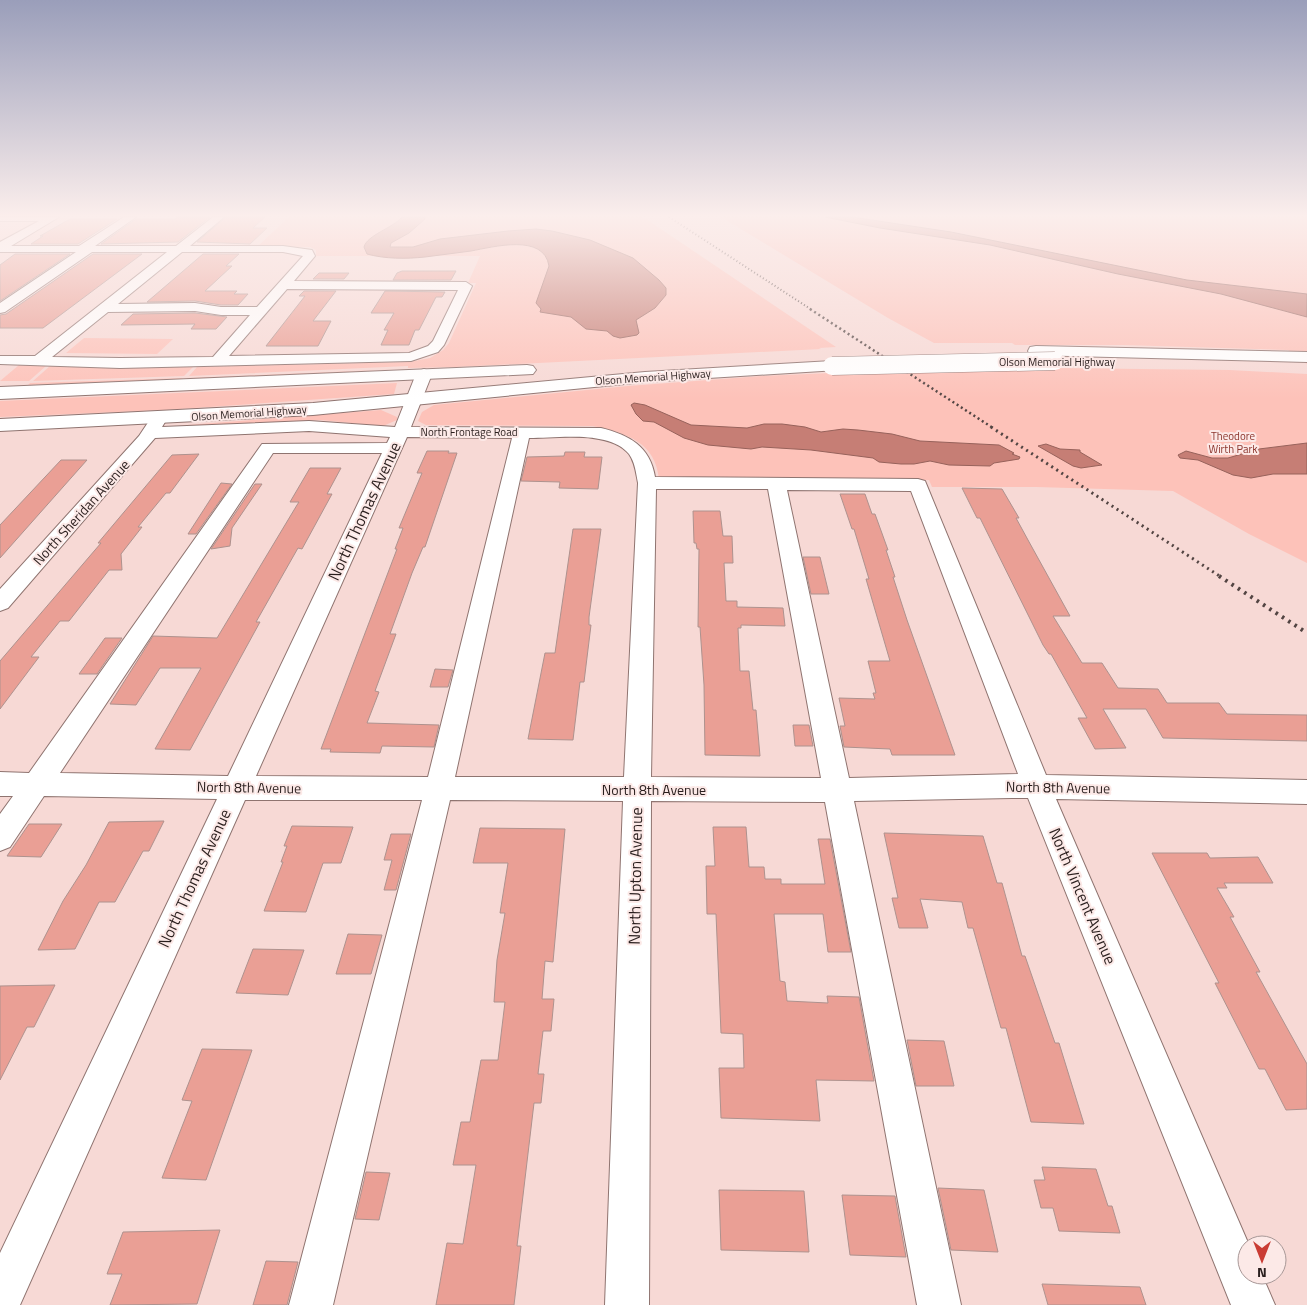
<svg xmlns="http://www.w3.org/2000/svg" width="1307" height="1305" viewBox="0 0 1307 1305" font-family="'Titillium Web',sans-serif">
<style>
.green{fill:#fdc2b9}
.water{fill:#c67e75;stroke:#97625b}
.building{fill:#ea9f95;stroke:#ae928e}
.lines{fill:none;stroke-linecap:round;stroke-linejoin:round}
.minor-casing{stroke:#8f7470;stroke-width:2}
.major-casing{stroke:#8f7470;stroke-width:2}
.minor{fill:#fff;fill-rule:evenodd}
.major{fill:#fff;fill-rule:evenodd}
.rail-far3{stroke:#524442;stroke-width:2;stroke-dasharray:1 2.5;stroke-linecap:butt}
.rail-far2{stroke:#524442;stroke-width:2.5;stroke-dasharray:2 3;stroke-linecap:butt}
.rail-far1{stroke:#524442;stroke-width:3;stroke-dasharray:2 4;stroke-linecap:butt}
.rail{stroke:#524442;stroke-width:4;stroke-dasharray:2.5 5;stroke-linecap:butt}
.major-bridge-casing{stroke:#8f7470;stroke-width:19;stroke-linecap:butt}
.major-bridge{stroke:#fff;stroke-width:18}
.labels{text-anchor:middle;dominant-baseline:central;stroke-width:4;stroke-linejoin:round;paint-order:stroke}
.far-street-label{font-size:11px;fill:#2a1f1e;stroke:#fce9e7}
.far-park-label{font-size:11px;fill:#8c352d;stroke:#fce9e7}
.street-label{font-size:14px;fill:#2a1f1e;stroke:#fce9e7}
.near-street-label{font-size:16px;fill:#2a1f1e;stroke:#fce9e7}
</style>
<rect width="100%" height="100%" fill="#f7d9d5"/>
<!-- green -->
<path class="green" d="M289,217h354l193,130 -17,1 2,1 -366,18 -47,1v-2l-219,10 8,-9 212,-5 21,-4 13,-8 6,-7 27,-60h-8l12,-27h-164v-6l-6,-3 -52,-1z
M721,217h586v147l-19,-14 -165,-5h-108l-3,-2h-78l-46,-25z
M84,338l89,1 -16,15 -91,-1z
M19,365l27,1 -17,15h-29z
M50,366l143,1 -9,9 -151,5z
M1054,368l175,2 78,4v189l-58,-29 -76,-43 -137,-4h-104l-3,-7 -48,2 -222,-2c-3,-38 -33,-47 -66,-54l-167,-1 -8,-4 4,-9 12,-7 194,-19 134,-10 92,-4 202,-2z
M404,369l-218,11 1,-2z
M183,378l-3,2 -152,5 2,-2z
M397,383l-3,11 -229,16 -165,7v-16z
M381,410l16,7v3l-14,6 -63,-6 -144,9 -1,-1 12,-3z"/>
<!-- water -->
<path class="water" d="M402,217h23v2l-16,14 -18,10 -1,4h23l27,-8 68,-8 28,-2 16,2 38,9 43,18 26,22 7,8v7l-11,13 -19,12 3,13 -2,2 -17,3 -7,-2 -6,-5 -21,-2 -15,-12 -31,-5 1,-3 -5,-6 13,-37c-5,-33 -56,-19 -78,-15 -15,2 -31,4 -46,6 -19,2 -40,2 -58,-3l-3,-7c3,-12 29,-19 38,-30z
M825,217h27l99,15 236,48 120,14v23l-86,-23 -103,-20 -128,-29 -110,-17z
M634,403l11,2 46,20 56,3 17,-4h18l23,3 16,5 22,-3 15,1 34,4 28,7 79,4 15,8 -2,1 8,3 -1,2 -25,4 -4,3 -41,-1 -19,-4 -16,3h-13l-22,-2 -6,-4 -62,-8 -49,-3 -11,2 -43,-4 -24,-7 -30,-16 -11,-1 -7,-7 -5,-9z
M1307,443v31h-34l-22,4 -18,-3 -35,-15 -18,-2 -2,-3 8,-4 26,7h16l31,-9z
M1046,444l14,5 20,1v2l22,13 -21,3 -8,-2 -35,-20z"/>
<!-- building -->
<path class="building" d="M178,217h32l-32,25 -77,2 35,-25h39z
M226,217h39l-12,11h14l-17,16 -53,-2z
M70,219h47l-39,25h-47l12,-8h-3z
M15,254h55l-70,47v-36z
M93,254h49l-99,74h-43v-13l6,-1z
M203,254h36l-13,12h6l-27,25h32l-3,3h14l-10,11h-17l-26,-4 -48,1z
M402,271h54l-5,9h-58l4,-7z
M319,273h30l-5,6h-31z
M304,291h32l-23,30h18l-13,25h-52l39,-50h-6z
M385,291l60,1 -3,5h-6l-17,33h-4l-6,15h-28l7,-15h-4l10,-17h-23z
M195,313l32,4 -11,12h-25l4,-5 -74,1 12,-11z
M427,451h22l-1,2h9l-32,94h-2l-11,26 -22,61h6l-21,57 4,1 -12,31 72,2 -5,22 -52,-1 -2,7 -50,-1 1,-3h-10l76,-200h-2l8,-21h-4l23,-55h-5z
M565,452h20l-1,5h18l-4,32 -39,-1 1,-6 -39,-1 6,-24 37,-1z
M199,454l-29,39h-4l-28,34h4l-21,27 1,16h-13l-40,51h-9l-29,36h8l-39,52v-48l101,-118h-3l74,-88z
M61,460h26l-87,98v-33z
M310,468h31l-14,26h5l-30,55 -4,-1 -42,74h4l-70,128 -35,-1 46,-81h-41l-24,37 -26,-1 43,-68 64,2 80,-133 2,-3h-9z
M221,483l11,1 -36,50h-8z
M255,484h7l-30,44 -2,18 -19,3z
M962,488l40,1 17,29h-3l12,22 42,76h-17l29,47h20l16,25 40,1 9,14h52l8,11 80,1v26l-144,-3 -17,-29h-43l23,39 -31,1 -17,-31h9l-36,-64h-2l-6,-9 -63,-127h-3z
M840,494h25l7,20h3l13,36h-2l9,27h-2l14,43 48,135h-63l-2,-6 -46,-2 -4,-21h5l-6,-28 36,1 -2,-6h3l-8,-32h22l-24,-82h3l-15,-50h-2z
M693,511h27l3,25h9l1,27h-9l2,38h11v6l46,1 2,18 -44,-1v3h-3l2,43h9l4,39h3l4,46 -55,-1 -1,-70 -4,-58h-2l1,-78h-2l-1,-6h-2z
M573,529h28l-12,88v8h2l-7,57h-4l-7,58 -45,-1 17,-86h10z
M803,557h17l9,37h-18z
M105,638h17l-25,36h-18z
M435,669l18,1 -5,17h-18z
M793,725h16l4,21h-18z
M164,821l-15,30h-6l-28,51h-16l-24,47 -37,1 25,-49 23,-36 23,-43z
M29,824h33l-21,33 -34,-1z
M292,826l61,1 -12,36h-18l-17,49 -42,-1 19,-49h-2l6,-16h-3z
M713,827h33l3,40h15l1,12h16v5h44l-7,-45h12l21,113h-23l-5,-38h-49l6,67 5,1 2,19 41,2 -1,-7 32,1 15,84 -58,-1 4,41 -99,-3 -2,-50h25l-1,-34 -22,-1 -5,-119h-9l-1,-48h9z
M480,828l85,1 -12,133 -8,-1 -3,38h12l-3,32h-8l-5,43h6l-3,29h-7l-17,143h4l-7,59h-78l11,-62 16,1 13,-79h-23l8,-43h9l11,-62h17l7,-58h-11l3,-42 8,-47h-5l8,-50h-35z
M884,833l99,3 14,47h5l20,73h3l30,87h4l25,81 -53,-2 -25,-94h-5l-28,-100h-5l-6,-26 -42,-3 8,29h-29l-7,-30h6z
M391,834h20l-15,56h-12l8,-30h-8z
M1152,853h55l3,5 48,-1 15,26h-49l3,5h-10l17,29h-4l30,55h-4l51,92v45l-21,1 -21,-41h-6l-44,-86h4z
M348,934l34,1 -11,39h-35z
M253,949l51,1 -16,45 -52,-2z
M55,985l-21,42h-7l-27,53v-94z
M907,1040l37,1 10,45h-38z
M202,1049l50,1 -46,130 -44,-2 30,-77 -10,-1z
M1042,1167l54,2 12,37h4l8,27 -61,-2 -6,-23h-12l-7,-28h11z
M366,1172l24,1 -11,47 -24,-1z
M938,1188l46,2 14,62 -47,-2z
M719,1190l85,1 5,61 -88,-2z
M842,1195l53,1 11,61 -56,-2z
M220,1230l-23,74 -87,1 12,-31h-15l16,-42z
M266,1261l32,1 -11,43h-34z
M1042,1284l98,3 6,18h-98z"/>
<g class="lines">
<defs>
<path id="minor" d="M0,217h59l-48,29h68l45,-29h12l-41,29h81l37,-29h11l-34,29h93l29,4 3,6 -21,25 172,1 6,4 -28,59 -6,7 -27,9 -291,7 -120,-4v-8h35l132,-104h-75l-87,60 -5,1v-10l76,-51h-76v-10l39,-21h-39zM182,252h101l20,4 -46,51h-36l-26,-4 -77,1zM287,289l171,1 -25,51 -5,5 -19,7 -180,3zM195,311l26,4h29l-37,42 -93,1 -68,-1 56,-45z
M424,369l5,2 3,3 -21,53 190,1c28,7 49,18 54,49l263,2 7,2 121,294 261,5v24l-251,-5 193,446h-2v30h15l13,30h-44l-203,-507h-16l-158,3 107,504h-44l-92,-503 -174,-1 -2,504h-44l18,-504 -173,-1 -117,505h-44l133,-505h-177l-225,505h-20v-52l217,-454 -173,-3 -34,51 -10,4v-37l13,-18h-13v-24l29,1 233,-329 125,-1 3,-6 -81,-6 -154,7 -147,170 -8,3v-22l139,-153 12,-18h12l2,4 -3,5 147,-6 86,6 21,-53 3,-3zM407,437l105,1 -84,339 -172,-1zM529,438c28,0 81,-8 100,16 6,8 7,19 9,29l-14,294h-169zM273,453h109l-154,323 -168,-3zM656,489h112l53,289 -170,-1zM787,490l124,1 107,283 -169,4z"/>
<path id="major" d="M1036,346l271,6v10l-277,-7 -2,-4 2,-4z
M832,361l6,1 3,4 -3,4 -193,12 -332,33 -313,16v-12l313,-16 332,-31z
M527,365l6,1 3,4 -3,4 -533,25v-12z"/>
</defs>
<!-- minor casing -->
<use href="#minor" class="minor-casing"/>
<!-- major casing -->
<use href="#major" class="major-casing"/>
<!-- minor -->
<use href="#minor" class="minor"/>
<!-- major -->
<use href="#major" class="major"/>
<!-- rail-far3 -->
<path class="rail-far3" d="M669,217l143,93"/>
<!-- rail-far2 -->
<path class="rail-far2" d="M810,309l183,119"/>
<!-- rail-far1 -->
<path class="rail-far1" d="M991,427l230,150"/>
<!-- rail -->
<path class="rail" d="M1219,576l88,57"/>
<defs>
<path id="major-bridge" d="M832,366l223,-5"/>
</defs>
<!-- major-bridge casing -->
<use href="#major-bridge" class="major-bridge-casing"/>
<!-- major-bridge -->
<use href="#major-bridge" class="major-bridge"/>
</g>
<!-- sky -->
<linearGradient id="sky" x2="0" y2="1"><stop stop-color="#9a9eba"/><stop offset="0.54" stop-color="#fbeeec"/><stop offset="1" stop-color="#fbeeec" stop-opacity="0"/></linearGradient>
<rect width="1307" height="399" fill="url(#sky)"/>
<g class="labels">
<!-- far-street labels -->
<g class="far-street-label">
<text x="1057" y="362">Olson Memorial Highway</text>
<text transform="translate(653 377) rotate(-4)">Olson Memorial Highway</text>
<text transform="translate(249 413) rotate(-4)">Olson Memorial Highway</text>
<text x="469" y="432">North Frontage Road</text>
</g>
<!-- far-park labels -->
<g class="far-park-label">
<text x="1233" y="436">Theodore<tspan x="1233" dy="13">Wirth Park</tspan></text>
</g>
<!-- street labels -->
<g class="street-label">
<text transform="translate(81 512) rotate(-48)">North Sheridan Avenue</text>
<text transform="translate(249 787) rotate(1)">North 8th Avenue</text>
<text transform="translate(1058 787) rotate(1)">North 8th Avenue</text>
<text x="654" y="789">North 8th Avenue</text>
</g>
<!-- near-street labels -->
<g class="near-street-label">
<text transform="translate(364 511) rotate(-65)">North Thomas Avenue</text>
<text transform="translate(635 876) rotate(-89)">North Upton Avenue</text>
<text transform="translate(194 878) rotate(-65)">North Thomas Avenue</text>
<text transform="translate(1083 896) rotate(67)">North Vincent Avenue</text>
</g>
</g>
<!-- north arrow -->
<g transform="translate(1262 1260) rotate(180)"><circle r="24" fill="#fce9e7" stroke="#a89897"/>
<path d="M0-4L9 19L0 12L-9 19Z" fill="#ca3c34"/>
<text y="-8" font-size="14" font-weight="bold" text-anchor="middle" fill="#2a1f1e">N</text>
</g>
</svg>
